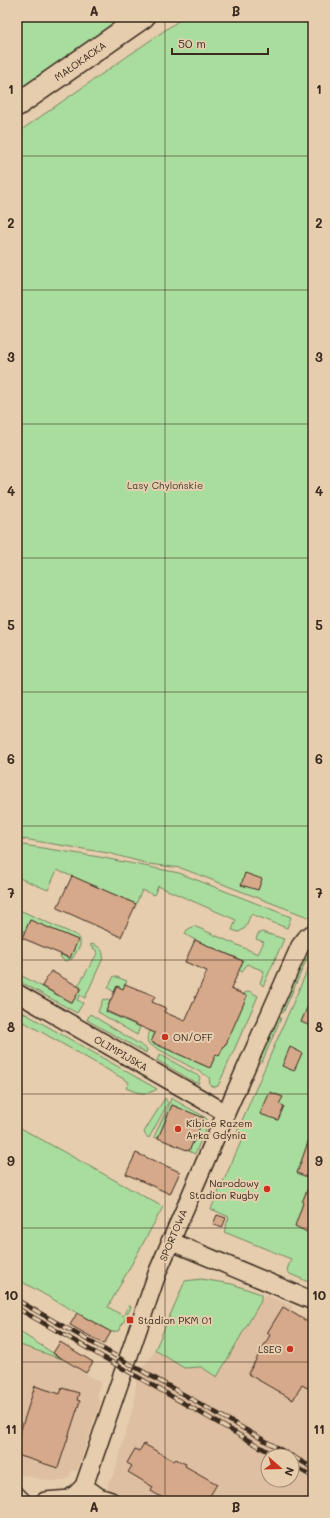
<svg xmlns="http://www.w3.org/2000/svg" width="330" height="1518" viewBox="0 0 330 1518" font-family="Mali,sans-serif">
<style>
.built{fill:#debfa1;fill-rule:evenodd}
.green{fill:#a9dd9e;stroke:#72845e}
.building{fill:#d6a98b;stroke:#3b2a1e}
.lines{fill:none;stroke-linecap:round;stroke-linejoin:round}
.minor-casing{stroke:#3b2a1e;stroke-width:20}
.major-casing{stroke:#3b2a1e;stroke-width:25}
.minor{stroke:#e6cdae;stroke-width:17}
.major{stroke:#e6cdae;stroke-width:22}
.rail-casing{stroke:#3b2a1e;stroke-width:4.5}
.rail{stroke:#e6cdae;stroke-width:3;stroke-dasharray:9;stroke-linecap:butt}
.grid{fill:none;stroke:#3b2a1e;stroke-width:1;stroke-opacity:0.55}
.poi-dot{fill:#c8321e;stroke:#e6cdae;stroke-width:1.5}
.labels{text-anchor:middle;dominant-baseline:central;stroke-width:4;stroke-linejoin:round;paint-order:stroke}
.street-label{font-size:10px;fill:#3b2a1e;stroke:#e6cdae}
.park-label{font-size:10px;fill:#463c2b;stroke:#e6cdae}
.poi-label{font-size:10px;fill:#3b2a1e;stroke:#e6cdae;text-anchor:start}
.neatline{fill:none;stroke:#3b2a1e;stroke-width:1.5}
.grid-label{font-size:13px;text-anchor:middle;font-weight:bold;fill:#3b2a1e}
</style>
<rect width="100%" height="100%" fill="#e6cdae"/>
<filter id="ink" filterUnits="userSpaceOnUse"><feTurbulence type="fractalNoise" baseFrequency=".025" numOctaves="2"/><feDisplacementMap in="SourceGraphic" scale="8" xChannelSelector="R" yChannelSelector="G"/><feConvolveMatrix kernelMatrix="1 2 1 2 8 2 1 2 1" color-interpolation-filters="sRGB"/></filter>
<g filter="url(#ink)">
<!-- built -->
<path class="built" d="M265,1295l27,11 -1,5 22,9v181h-210l4,-8 1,-11 6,-7 20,-71 3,-32 12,-12 6,-10 29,18 17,-1 16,10zM268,1456h24v24h-24z
M17,1333l67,40 17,9 -4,11 3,11 -23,67 -5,-1 -4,8 -6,3h-11l-34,-7z"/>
<!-- green -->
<path class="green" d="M17,17h109l-109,75z
M184,17h129v902l-132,-51 -32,-4 -41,-11 -91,-15v-705z
M17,844l82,13 80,16 112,44 -4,11 -36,-14 -6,14 -6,4 -7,-2 4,-10 -78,-34 -4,9 -12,-5 -6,14 -79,-34 -9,20 -31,-13z
M17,909l61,27 2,3v7l-8,13 -7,2 -4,-3 -1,-3 10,3 8,-18 -48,-20 -8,18 -5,-3z
M194,926l64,28 6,-12 -8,-3 2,-5 4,-2 22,7 -21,47 -3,-3 4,-12 -17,-7 -5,8 -3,-2 -2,-12 -42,-18 -10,-6 2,-4z
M91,944c8,2 13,6 12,14l-18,40 -5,-3 -3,5 6,3 -6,10 -60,-33v-9l3,4 52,28 9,-15 -3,-2 19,-32 -1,-4 -5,-3z
M313,945l-30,68 -2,-1 -2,-3 25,-54z
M313,957v327l-23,-10 -3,-4 4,-11 -67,-27 5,-15 -18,-8 33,-74 -7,-3z
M114,976l13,5 -4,8 -6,-3 -3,6 -6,-4z
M249,991l9,5 -40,90 -4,1 -4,-2 -1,-8 -60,-33c-4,-5 -1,-8 1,-13l5,2 -4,9 59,26 6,-14 3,2 24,-62z
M103,999l7,2 -4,11 34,15 -3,8 -39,-23z
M17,1009l140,80c-10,7 -20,4 -31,-1l3,-6 -105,-60 -7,13z
M90,1014l57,35 -1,4 -59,-33z
M278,1017l3,1 -19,44 -4,-1 18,-43z
M161,1055l39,22 -2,7 -41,-24 2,-4z
M165,1098l3,5 -19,35 -3,-2 -2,-4z
M171,1098l32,18 4,3v7l-12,28 -6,-3 15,-32 -32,-14 -14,33 -4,-1 15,-32z
M17,1126l146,81 -55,100 15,9 6,-11 2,2 -8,16 -5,8 -7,1 -94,-53z
M201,1279l31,5 29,10v7l-44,76 -16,-10 -17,1 -29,-18 30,-69z
M17,1330l45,29 -45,-15z"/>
<!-- building -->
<path class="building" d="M245,873l17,6 -4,11 -17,-5z
M72,876l64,28 -15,33 -64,-29z
M30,920l48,20 -8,18 -48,-20z
M195,940l48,21 -12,28 16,7 -21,48h-1l-6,12 -3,-2 -6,14 -59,-26 4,-9 -49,-22 11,-25 6,3 2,-5 30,12 -3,6 14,6 -2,4 21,9 22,-50 -22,-9z
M51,971l30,17 -9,15 -30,-17z
M313,994v33l-12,-5z
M290,1047l12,6 -8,18 -12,-5z
M270,1092l13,5 -4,7 5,2 -6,14 -18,-6z
M172,1105l32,13 -15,33 -31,-13z
M312,1131h1v104l-18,-9 8,-23 -1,-1 10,-23 -15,-6z
M136,1153l44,19 -10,22 -44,-20z
M217,1215l9,3 -4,10 -9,-4z
M283,1307l30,18v66l-11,-6 -9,15 -45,-26 22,-39 -3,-2z
M77,1313l34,19 -7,12 -34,-19z
M60,1342l33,20 -7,11 -33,-20z
M35,1386l25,8 2,-6 17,5 -2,7 3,1 -22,67 -41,-13v-13z
M144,1444l30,17 2,-2 5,3 5,2 -1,2 32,18 -10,17h-39l-17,-10 2,-4 -25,-15 4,-6 -5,-3 8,-14 4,2z"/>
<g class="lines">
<defs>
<path id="minor" d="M17,993l209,120
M170,1241l143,60
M84,1486l15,11 12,4
M17,1496l5,5
M45,1501l25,-2
M66,1501l10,-7 8,-8 74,-215 68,-158 74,-167 7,-9 6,-4"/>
<path id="major" d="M17,105l126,-88"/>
</defs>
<!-- minor casing -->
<use href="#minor" class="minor-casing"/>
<!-- major casing -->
<use href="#major" class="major-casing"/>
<!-- minor -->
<use href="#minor" class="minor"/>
<!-- major -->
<use href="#major" class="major"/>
<defs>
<path id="rail" d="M17,1300l275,156
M17,1308l259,148
M292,1456l21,12
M292,1465l21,12"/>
</defs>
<!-- rail casing -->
<use href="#rail" class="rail-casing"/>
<!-- rail -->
<use href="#rail" class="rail"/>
</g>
</g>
<!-- grid -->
<path class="grid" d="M165,17v1484M17,156h296M17,290h296M17,424h296M17,558h296M17,692h296M17,826h296M17,960h296M17,1094h296M17,1228h296M17,1362h296"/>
<!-- markers -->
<g class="poi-dot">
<circle cx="165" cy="1037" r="4"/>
<circle cx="178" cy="1129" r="4"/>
<circle cx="267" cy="1189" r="4"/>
<rect x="126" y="1316" width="8" height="8" rx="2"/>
<circle cx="290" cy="1349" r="4"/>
</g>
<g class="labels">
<!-- street labels -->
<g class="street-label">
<text transform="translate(80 61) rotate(-35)">MAŁOKACKA</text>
<text transform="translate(121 1053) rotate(30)">OLIMPIJSKA</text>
<text transform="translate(173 1235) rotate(-67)">SPORTOWA</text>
</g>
<!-- park labels -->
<g class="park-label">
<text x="165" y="485">Lasy Chylońskie</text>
</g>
<!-- poi labels -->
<g class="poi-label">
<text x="173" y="1037">ON/OFF</text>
<text x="186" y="1123">Kibice Razem<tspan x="186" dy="12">Arka Gdynia</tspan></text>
<text x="259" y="1183" text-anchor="end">Narodowy<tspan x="259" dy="12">Stadion Rugby</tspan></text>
<text x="138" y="1320">Stadion PKM 01</text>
<text x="282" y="1349" text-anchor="end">LSEG</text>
</g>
</g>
<!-- margin -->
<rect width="330" height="1518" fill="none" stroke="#e6cdae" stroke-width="44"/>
<!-- north arrow -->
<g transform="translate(280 1468) rotate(110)"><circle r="19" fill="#e6cdae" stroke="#a28c74"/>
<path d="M0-3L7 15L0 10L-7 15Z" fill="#c8321e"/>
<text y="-6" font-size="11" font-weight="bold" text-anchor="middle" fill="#3b2a1e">N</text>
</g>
<!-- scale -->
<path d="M172 48v6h96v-6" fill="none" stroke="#3b2a1e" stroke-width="2"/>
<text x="178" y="48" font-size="12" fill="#3b2a1e" stroke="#e6cdae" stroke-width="3" paint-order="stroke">50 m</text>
<rect x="22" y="22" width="286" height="1474" class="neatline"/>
<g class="grid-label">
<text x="94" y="16">A</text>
<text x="236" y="16">B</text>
<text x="11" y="94">1</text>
<text x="319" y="94">1</text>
<text x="11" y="228">2</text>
<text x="319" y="228">2</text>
<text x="11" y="362">3</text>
<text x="319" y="362">3</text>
<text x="11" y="496">4</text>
<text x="319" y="496">4</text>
<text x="11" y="630">5</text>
<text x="319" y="630">5</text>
<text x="11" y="764">6</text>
<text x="319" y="764">6</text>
<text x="11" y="898">7</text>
<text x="319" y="898">7</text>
<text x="11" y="1032">8</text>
<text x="319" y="1032">8</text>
<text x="11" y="1166">9</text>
<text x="319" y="1166">9</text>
<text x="11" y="1300">10</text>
<text x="319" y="1300">10</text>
<text x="11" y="1434">11</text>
<text x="319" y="1434">11</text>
<text x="94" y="1512">A</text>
<text x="236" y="1512">B</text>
</g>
</svg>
